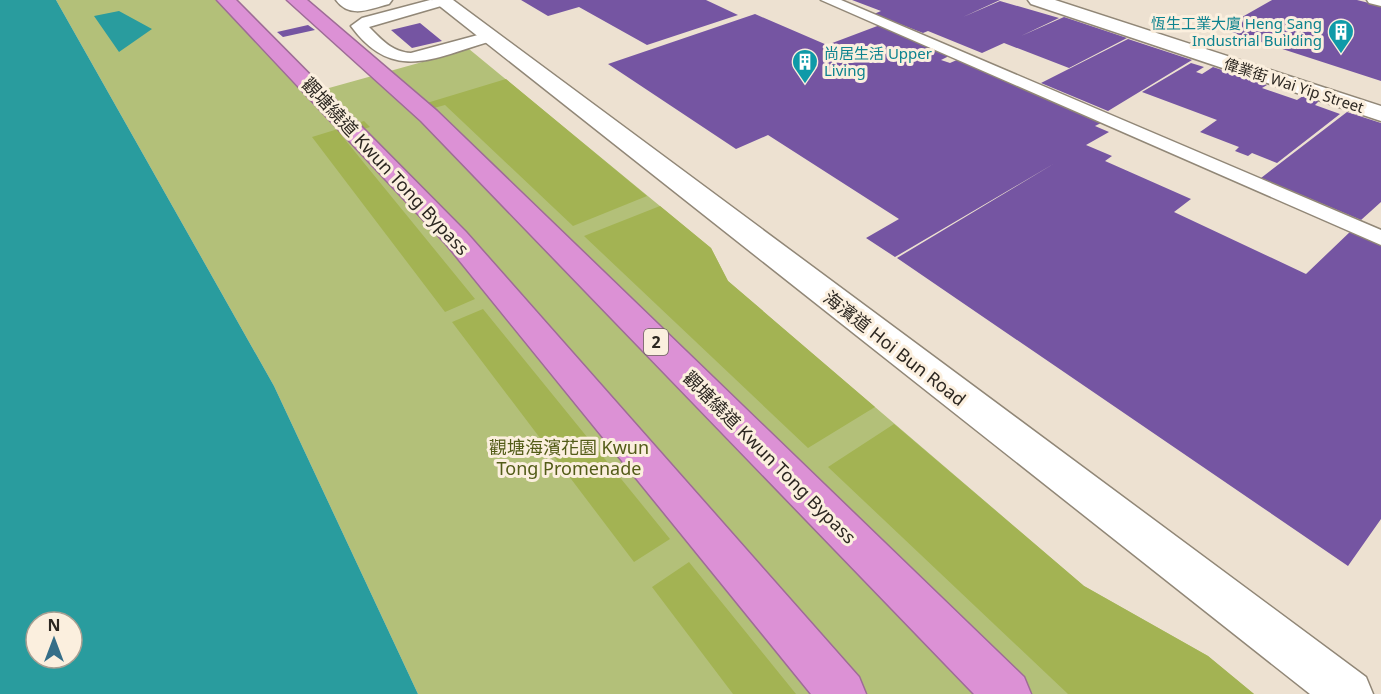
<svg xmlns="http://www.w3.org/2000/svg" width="1381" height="694" viewBox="0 0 1381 694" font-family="'Noto Sans','Noto Sans TC',sans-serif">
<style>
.green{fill:#b3c079}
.forest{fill:#a3b353}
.water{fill:#299c9e;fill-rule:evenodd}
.building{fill:#7555a2}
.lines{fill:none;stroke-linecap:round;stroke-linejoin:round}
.lane-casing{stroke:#918777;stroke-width:3}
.street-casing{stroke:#918777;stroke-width:3}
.secondary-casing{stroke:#918777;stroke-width:3}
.highway-casing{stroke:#9e6c96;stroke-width:3}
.lane{fill:#fff;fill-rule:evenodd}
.street{fill:#fff;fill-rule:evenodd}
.secondary{fill:#fff;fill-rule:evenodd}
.highway{fill:#dc91d5;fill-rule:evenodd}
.labels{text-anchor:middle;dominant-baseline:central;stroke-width:6;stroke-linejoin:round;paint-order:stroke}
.far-culture-label{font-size:15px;fill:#0d838f;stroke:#fbefde;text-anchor:end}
.far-street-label{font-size:15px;fill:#2c2721;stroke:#fbefde}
.shield{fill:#fbefde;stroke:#6a635a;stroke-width:1.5}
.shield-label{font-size:16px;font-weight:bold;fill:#2c2721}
.street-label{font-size:18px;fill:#2c2721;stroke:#fbefde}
.park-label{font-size:18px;fill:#535c18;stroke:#fbefde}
</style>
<rect width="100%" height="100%" fill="#ede1d1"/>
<!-- green -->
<path class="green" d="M56,0h161l94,93 158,-44 242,199 17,33 356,305 124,70 46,38h-836l-144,-308z"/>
<!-- forest -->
<path class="forest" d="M506,79l141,117 -74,30 -128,-121 -33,9 -5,-5z
M364,121l6,6 -28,9 133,163 -30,13 -133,-175z
M660,206l51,42 17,33 147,126 -67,41 -224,-212z
M483,309l187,230 -36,23 -182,-240z
M894,424l190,162 124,70 46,38h-186l-240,-227z
M689,562l107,132h-63l-81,-107z"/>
<!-- water -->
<path class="water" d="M0,0h56l218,386 144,308h-418zM36,622h36v36h-36z
M119,11l33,18 -33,23 -25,-36z"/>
<!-- building -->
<path class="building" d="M521,0h185l32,15 -91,30 -68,-38 -31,9z
M852,0h148l-37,17 37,-16 59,17 -38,18 43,-19 63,21 -58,30 -65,-25 -22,10 -54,-22 -5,2 -49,-19 7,-3z
M1272,0h85l24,6v75l-160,-52z
M755,14l72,31 53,-20 71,30 -10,5 9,3 9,-4 144,63 -8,4 14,6 -23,13 26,11 -7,5 86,38 -17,13 132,62 47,-45 28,13v277l-33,47 -451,-308 158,-95 -160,94 -29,-19 33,-19 -131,-84 -32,14 -128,-85z
M420,23l22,18 -30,7 -21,-18z
M308,25l7,5 -32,7 -6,-5z
M1128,39l64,21 -84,51 -67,-28z
M1191,63l13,4 -8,5 6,2 11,-7 54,18 -5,3 35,12 6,-4 16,5 -4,4 25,9 -63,49 -25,-10 -4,3 -13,-5 4,-4 -39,-15 17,-12 -75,-28z
M1347,112l34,11v79l-20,18 -100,-42z"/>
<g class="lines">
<defs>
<path id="lane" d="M430,0l20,1 -2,3 -79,23c12,12 23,25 42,26l78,-21 8,5 -2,3c-58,16 -101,45 -144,-14l11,-8z
M821,0h20l540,230v15z
M1367,0h14v6l-12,-3z"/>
<path id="street" d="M336,0h56l-3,4c-19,5 -39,15 -53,-4z"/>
<path id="secondary" d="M432,0h21l913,677 7,17h-63z
M1028,0h27l326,106v15l-350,-117z"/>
<path id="highway" d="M217,0h19l230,232 393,445 7,17h-55l-365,-450z
M287,0h20l130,111 587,566 7,17h-57l-553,-573z"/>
</defs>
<!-- lane casing -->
<use href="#lane" class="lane-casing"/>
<!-- street casing -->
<use href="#street" class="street-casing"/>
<!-- secondary casing -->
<use href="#secondary" class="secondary-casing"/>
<!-- highway casing -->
<use href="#highway" class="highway-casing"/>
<!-- lane -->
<use href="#lane" class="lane"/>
<!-- street -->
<use href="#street" class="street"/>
<!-- secondary -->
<use href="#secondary" class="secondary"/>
<!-- highway -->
<use href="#highway" class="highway"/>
</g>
<!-- icons -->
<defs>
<symbol id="building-pin" viewBox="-11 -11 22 30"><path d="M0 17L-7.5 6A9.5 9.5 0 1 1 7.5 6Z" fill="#0f9aa8" stroke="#fbefde"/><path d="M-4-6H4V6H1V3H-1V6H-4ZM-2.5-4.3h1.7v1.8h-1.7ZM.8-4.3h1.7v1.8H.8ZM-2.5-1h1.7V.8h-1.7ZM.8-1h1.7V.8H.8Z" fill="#fff"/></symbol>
</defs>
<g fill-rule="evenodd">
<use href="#building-pin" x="1326" y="17" width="30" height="40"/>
<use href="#building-pin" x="790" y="47" width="30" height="40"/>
</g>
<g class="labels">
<!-- far-culture labels -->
<g class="far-culture-label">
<text x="1322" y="23">恆生工業大廈 Heng Sang<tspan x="1322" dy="17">Industrial Building</tspan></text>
<text x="824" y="53" text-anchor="start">尚居生活 Upper<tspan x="824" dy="17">Living</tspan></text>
</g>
<!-- far-street labels -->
<g class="far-street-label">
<text transform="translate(1294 85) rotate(18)">偉業街 Wai Yip Street</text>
</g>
<!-- shield labels -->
<rect class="shield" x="644" y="329" width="24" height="26" rx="4.5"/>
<g class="shield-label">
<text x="656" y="342">2</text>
</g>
<!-- street labels -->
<g class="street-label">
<text transform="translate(386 166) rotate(47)">觀塘繞道 Kwun Tong Bypass</text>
<text transform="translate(895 348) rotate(38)">海濱道 Hoi Bun Road</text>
<text transform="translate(770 457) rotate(45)">觀塘繞道 Kwun Tong Bypass</text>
</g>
<!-- park labels -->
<g class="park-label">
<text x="569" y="447">觀塘海濱花園 Kwun<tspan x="569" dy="21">Tong Promenade</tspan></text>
</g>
</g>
<!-- north arrow -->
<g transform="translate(54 640)"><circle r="28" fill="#fbefde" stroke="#a89f92" stroke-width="1.5"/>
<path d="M0-4.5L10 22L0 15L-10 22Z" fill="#356e88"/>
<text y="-9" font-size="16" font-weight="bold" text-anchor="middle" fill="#2c2721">N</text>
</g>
</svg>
